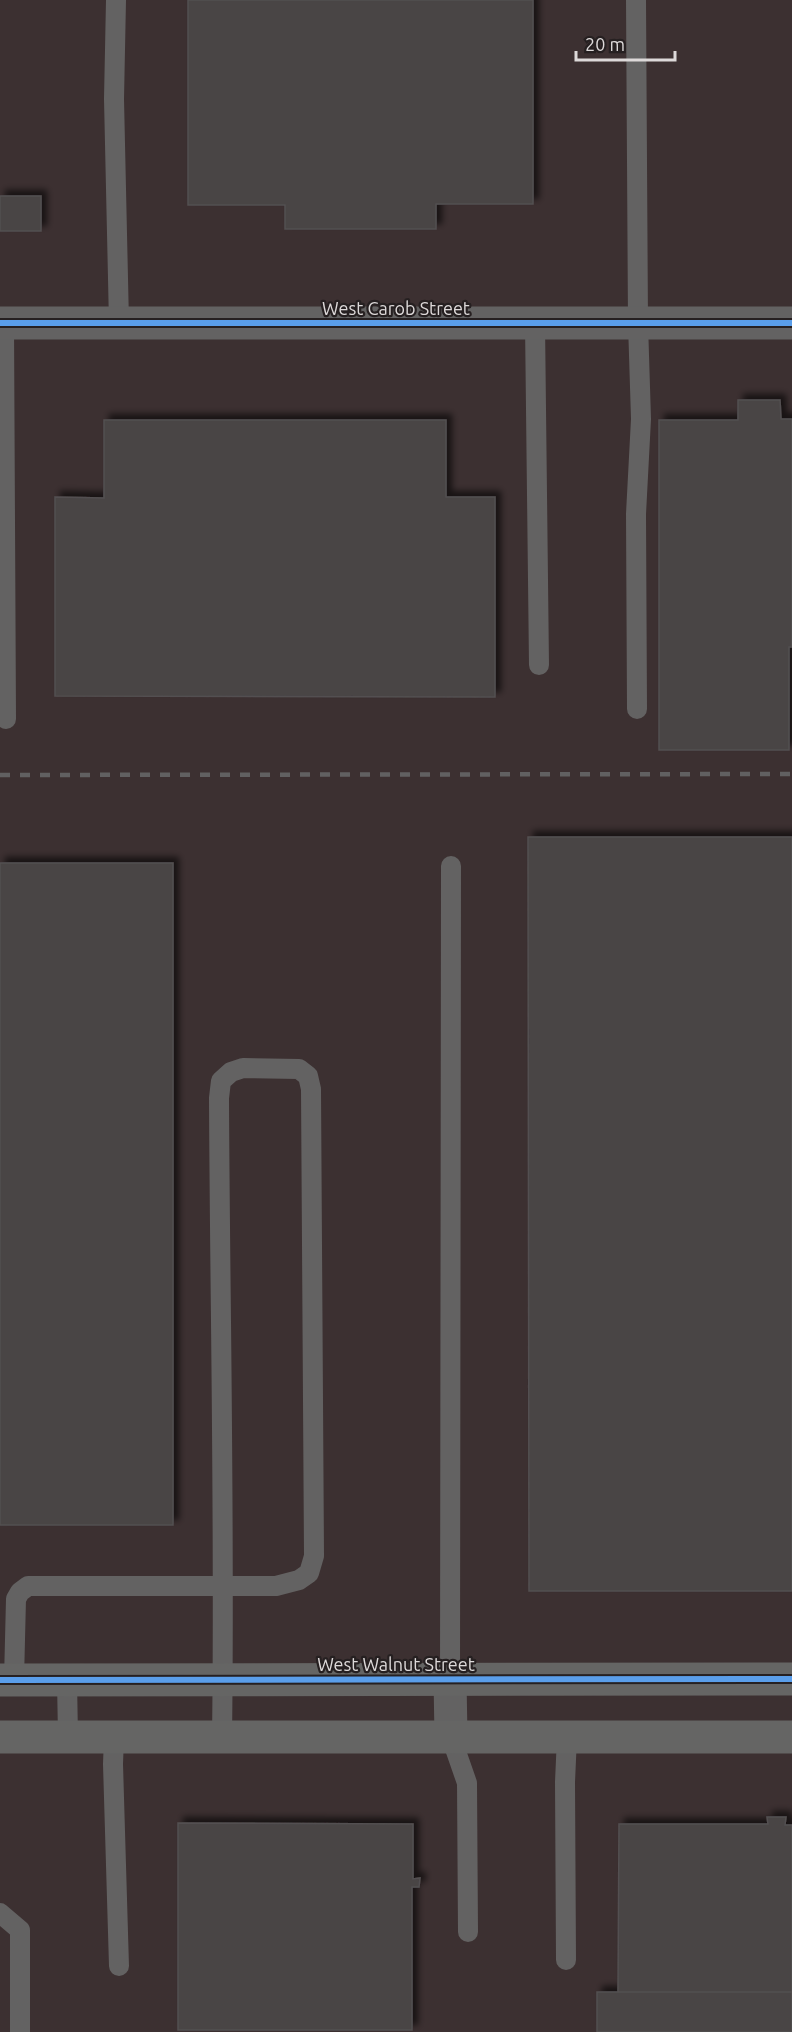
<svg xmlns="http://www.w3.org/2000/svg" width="792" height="2032" viewBox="0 0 792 2032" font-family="Ubuntu,sans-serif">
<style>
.built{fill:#3c3031}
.building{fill:#484445;stroke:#535051;stroke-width:1.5;filter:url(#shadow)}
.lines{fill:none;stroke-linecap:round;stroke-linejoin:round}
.lane{stroke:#636262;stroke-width:20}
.street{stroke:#636262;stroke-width:33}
.secondary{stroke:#656564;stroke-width:33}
.rail{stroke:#616061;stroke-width:4.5;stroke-dasharray:10 10;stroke-linecap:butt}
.cycleway-casing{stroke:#262021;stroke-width:10}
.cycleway{stroke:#5a9eea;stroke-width:6}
.labels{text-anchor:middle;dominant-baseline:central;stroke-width:4.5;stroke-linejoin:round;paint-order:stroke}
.street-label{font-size:18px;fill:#ddd9d9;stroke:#262021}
</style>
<defs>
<filter id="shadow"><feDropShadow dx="5.5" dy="-5.5" stdDeviation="3" flood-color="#0009"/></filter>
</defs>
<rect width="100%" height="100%" fill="#2e2a2b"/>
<!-- built -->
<path class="built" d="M0,0h792v2032h-792z"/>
<!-- building -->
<path class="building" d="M188,0h345v204h-97v25h-151v-24h-97z
M0,196h41v35h-41z
M738,400h42l1,19h11v228h-3v103h-130v-330h79z
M104,420h342v77h49v200l-440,-1v-199l49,1z
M528,837h264v754h-263z
M0,863h173v662h-173z
M767,1817h19l-1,8h7v167h-174l1,-168h149z
M178,1823l235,1v55l7,-1 -1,9h-7v143h-234z
M597,1992h195v40h-195z"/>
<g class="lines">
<!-- lane -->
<path class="lane" d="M116,0l-2,99 5,224
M636,0l2,323 3,96 -5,95 1,195
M4,323l2,396
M535,323l4,342
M450,1679l1,-813
M14,1680l2,-81 4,-7 8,-6h248l23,-6 10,-7 5,-17 -3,-467 -3,-13 -9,-7 -56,-1 -12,4 -10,9 -2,17c1,213 6,426 3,639
M67,1680l1,57
M114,1737l-1,27 6,202
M451,1737l16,46 1,149
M0,1913l20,17v102
M566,1960l-1,-178 2,-45"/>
<!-- street -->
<path class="street" d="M0,323h792
M450,1679l1,58"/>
<!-- secondary -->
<path class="secondary" d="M0,1680l792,-1
M0,1737h792"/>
<!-- rail -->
<path class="rail" d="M0,775l792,-1"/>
<defs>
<path id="cycleway" d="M0,323h792
M0,1680l792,-1"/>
</defs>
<!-- cycleway casing -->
<use href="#cycleway" class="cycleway-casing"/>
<!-- cycleway -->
<use href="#cycleway" class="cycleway"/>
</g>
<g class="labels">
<!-- street labels -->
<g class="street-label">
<text x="396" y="308">West Carob Street</text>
<text x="396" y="1664">West Walnut Street</text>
</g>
</g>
<!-- scale -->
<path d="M576 51v9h99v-9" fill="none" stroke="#ddd9d9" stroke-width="3"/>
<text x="585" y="51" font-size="18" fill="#ddd9d9" stroke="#262021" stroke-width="4.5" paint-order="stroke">20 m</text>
</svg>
